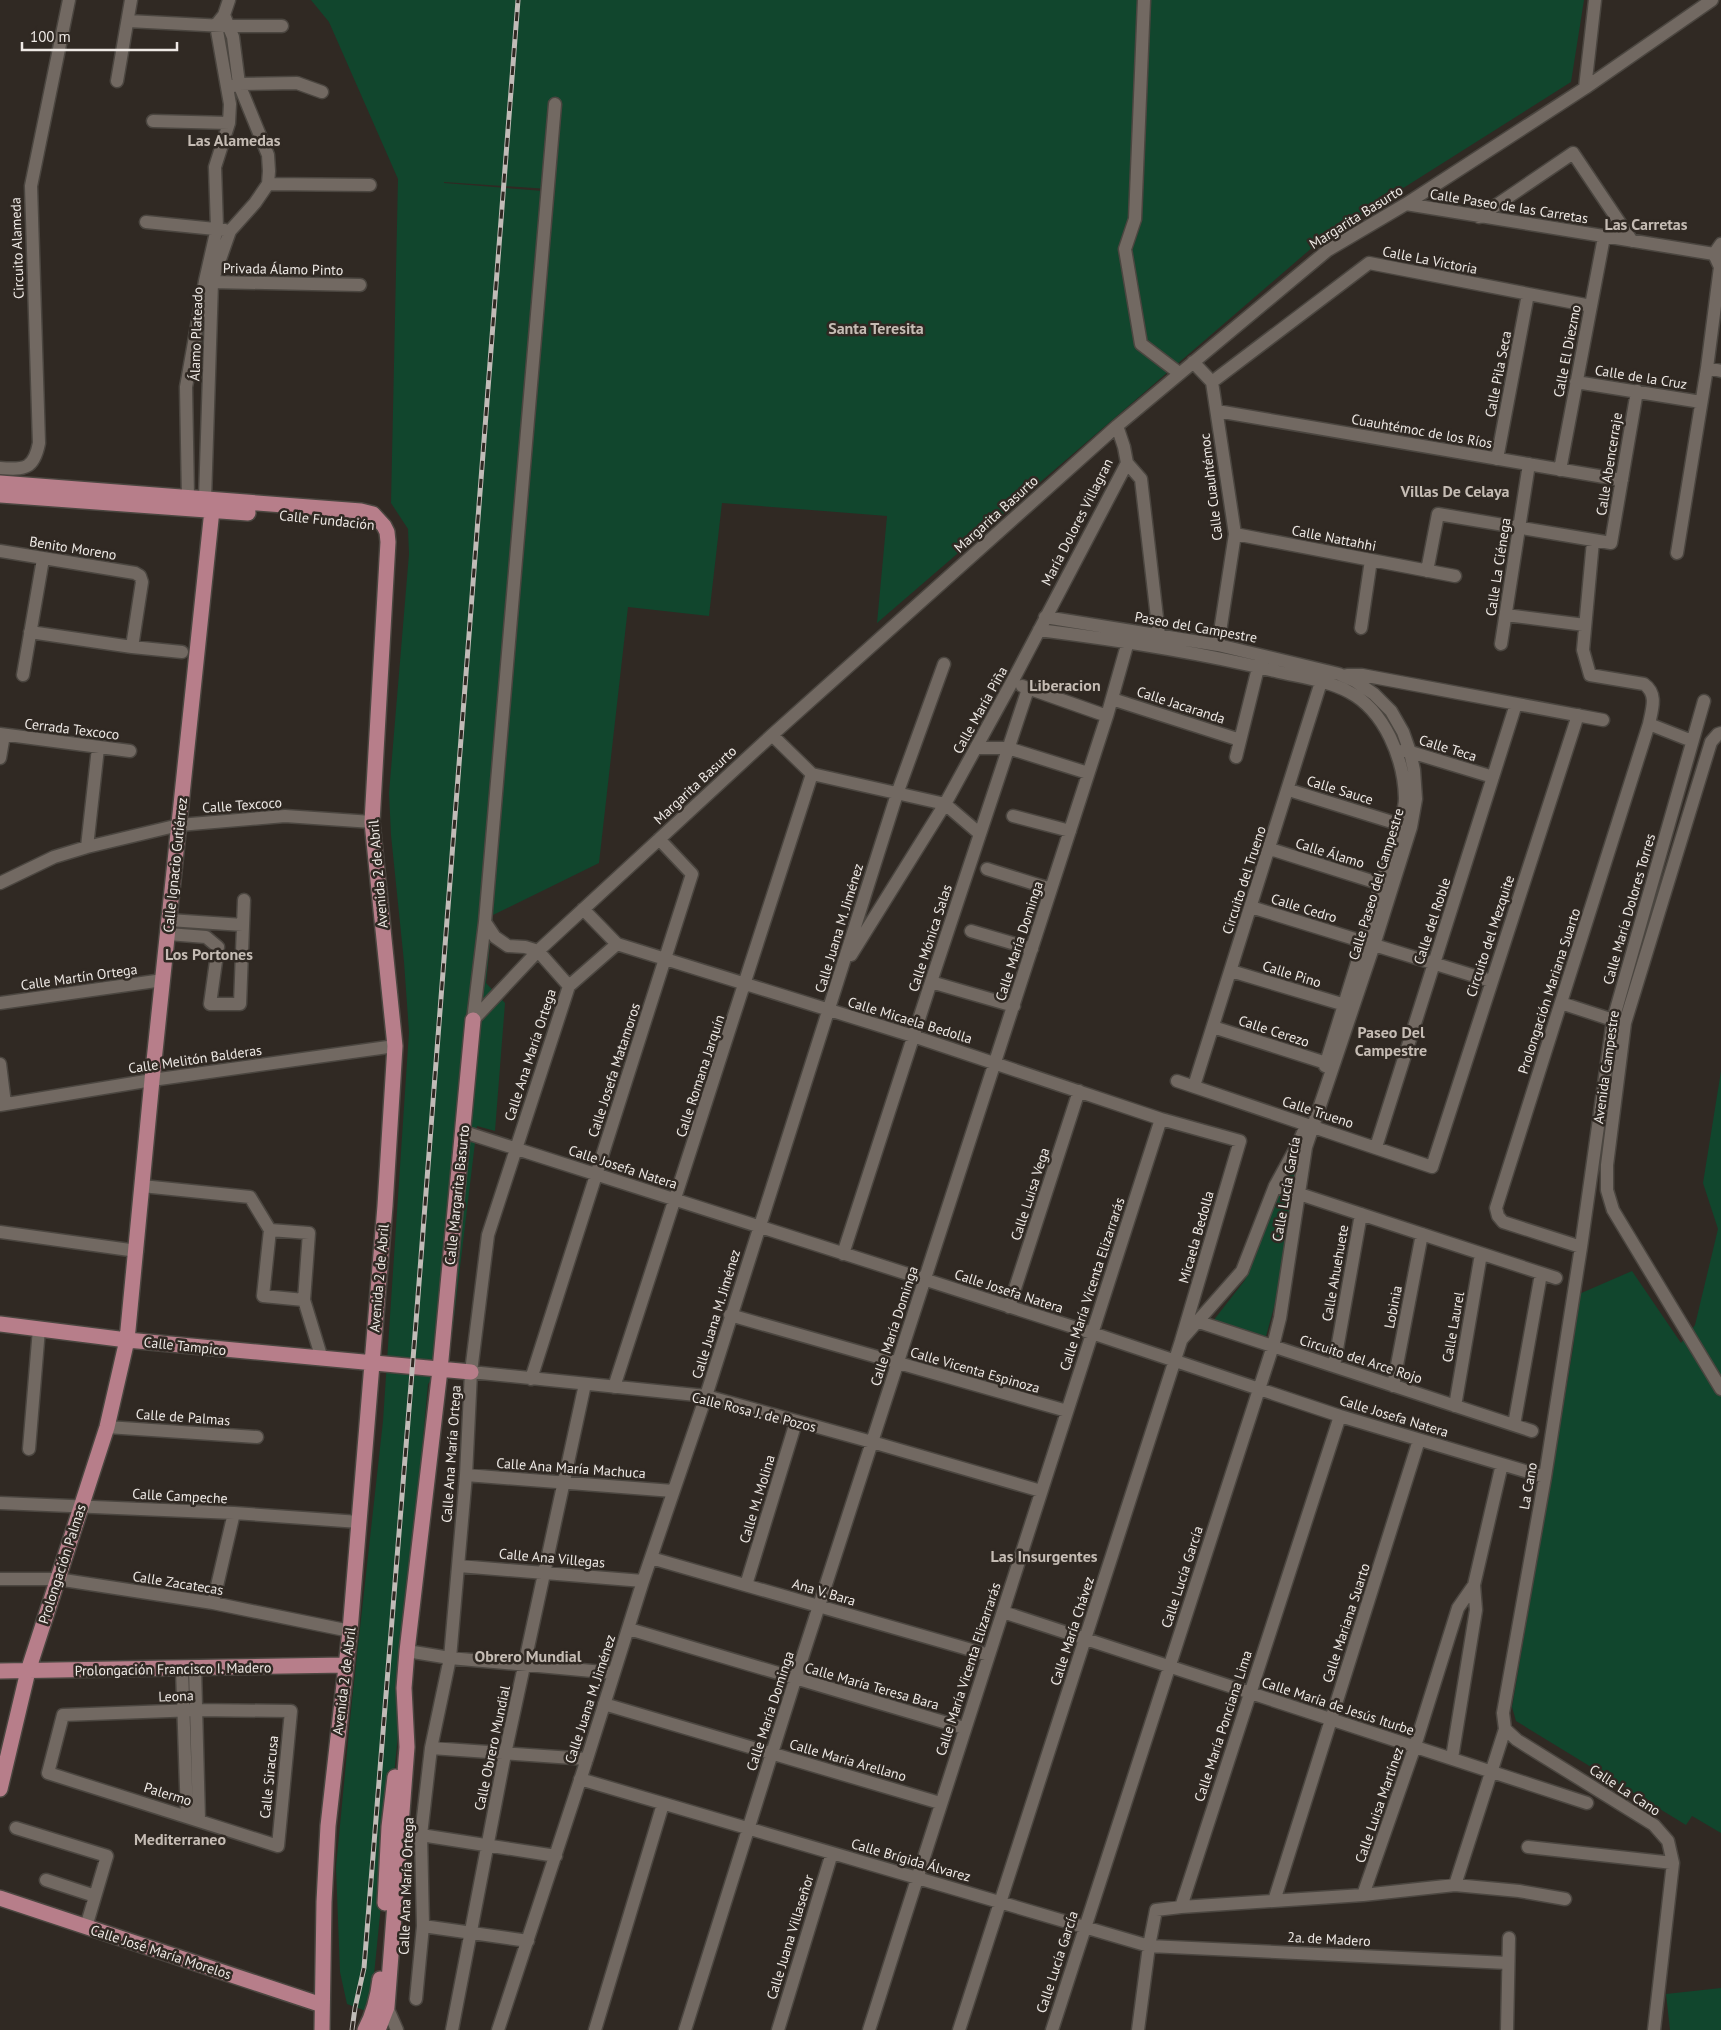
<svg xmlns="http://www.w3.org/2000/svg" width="1721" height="2030" viewBox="0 0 1721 2030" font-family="'PT Sans',sans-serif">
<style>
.green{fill:#11462d;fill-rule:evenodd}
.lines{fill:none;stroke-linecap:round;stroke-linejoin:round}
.minor-casing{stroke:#4b4640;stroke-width:15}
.major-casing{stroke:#4b4640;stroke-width:18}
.minor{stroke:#726962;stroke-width:12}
.major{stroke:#b77e8a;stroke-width:15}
.rail-casing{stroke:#c1bbb7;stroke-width:5}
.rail{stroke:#302923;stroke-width:3;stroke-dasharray:9;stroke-linecap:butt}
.labels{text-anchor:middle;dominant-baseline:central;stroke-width:5;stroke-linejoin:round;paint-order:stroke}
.street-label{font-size:14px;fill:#eee9e5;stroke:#302923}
.quarter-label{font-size:16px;font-weight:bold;fill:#c5bcb4;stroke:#302923}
</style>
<rect width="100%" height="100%" fill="#302923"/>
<!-- green -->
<path class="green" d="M311,0h1273l-13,82 -250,158 -444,383 10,-107 -165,-13 -13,113 -81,-9 -29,256 -106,52 -7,68 19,20 -10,128 -18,-5 -28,233 -21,25 -23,256 -7,95 -26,260 -6,16 -19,-7 -7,-32 -4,-105 16,-167 31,-279 26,-389 -5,-70 -13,-127 -2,-42 20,-239 -1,-25 -17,-26 7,-324 -69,-157zM444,182l105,7 7,3 -112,-9z
M1721,1071v762l-29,-17 -6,9 -170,-104 -4,-14 61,-359 6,-54 53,-23 49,72 14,-18 23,-96 -15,-46z
M1301,1153l-24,143 -12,44 -52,-19 32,-41 29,-83z
M1721,1988v42h-51l-4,-36z"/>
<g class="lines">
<defs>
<path id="minor" d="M1144,0l-9,219 -10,30 16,95 38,29
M128,21l96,5h58
M117,81l14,-81
M233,86l6,-2 58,-1 25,9
M1585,88l10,-88
M153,121l76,2
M268,184l102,1
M1406,204l308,50 7,-10
M1479,217l94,-64 59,88
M146,222l79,8
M205,281l7,1 148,3
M1193,362l19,20 23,152 -17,111
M1707,368l14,3
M1212,382l157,-119 222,43
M1576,382l125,20
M1217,411l405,69
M1497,459l31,-165
M1127,463l14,16 18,156
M0,468c25,2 34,1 39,-25l-8,-257 38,-186
M1560,470l44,-233
M196,501l9,-2 7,-217 18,-51 25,-28 13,-19 1,-13 -1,-16 -29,-71 -6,-47 -9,-22
M195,503l-7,-5 -2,-111 19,-106 12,-53 -2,-61 14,-44 1,-19 -14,-79 8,-10 5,-15
M1235,534l220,42
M0,551l135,22 5,3 2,6 -10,65
M1677,553l30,-185 13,-101 -6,-13
M1427,571l11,-57 173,29 26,-152
M1506,615l79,10
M1045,617l173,28 121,29 16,7 19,13 17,17 12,21 7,20 4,18 2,29 -5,28 -37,118 -68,202 -26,171 -7,28 -221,684
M1361,628l10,-68
M1039,630c80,10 159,22 236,41 24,6 52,9 74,21 36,19 55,67 56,106 0,9 -3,18 -5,26l-75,242
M30,632l102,15 50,5
M1501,644l28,-180
M23,675l20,-116
M1347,675h15l241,45
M1022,686l85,30
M1112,699l128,41
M1649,724l43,17
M1721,733l-3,1 -7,8 -86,281 -18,142v25l6,20 108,179
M0,734l130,17
M772,735l40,39 133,30 35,30
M976,748h32l80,25
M1404,750l89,27
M1236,757l24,-97
M0,758l4,-23
M1289,790l119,37
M1013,816l57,15
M87,847l11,-99
M1270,849l111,35
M987,869l64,20
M0,883l54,-26 33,-10 92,-22 106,-9 87,6
M1251,907l240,74
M583,909l34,35 296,92 248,83 79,22 -59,200 -222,689
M169,920l74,5
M485,922l10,15 13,9 17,1 13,4 31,35
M971,931l61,18
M168,934l38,3 12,10 -8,57h30l4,-104
M851,955l94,-151 67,-122 115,-219 -3,-16 -7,-21
M1231,971l114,34
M931,982l83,24
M0,1003l163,-23
M1561,1003l52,17
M473,1020l65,-69 234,-216 345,-309 211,-176 78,-46 179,-116 127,-88
M473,1020l12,-98 70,-818
M1213,1027l113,36
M0,1064l5,40
M1177,1081l255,86 146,-452
M1194,1086l127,-404
M0,1105l152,-25 243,-34
M464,1132l628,201 248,83 205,61
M1376,1147l140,-443
M142,1186l108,11 20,33 -7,66 41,4
M1275,1186l281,92
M270,1230l39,3 -5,67 18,59
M0,1232l137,19
M1581,1247l-78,-25 -5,-6 -2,-8 153,-484c3,-15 9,-30 -5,-40l-54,-9 -7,-25 10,-109
M843,1254l88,-272 97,-293
M1009,1307l70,-216
M730,1315l337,96
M1199,1322l333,109
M1182,1339l60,-68 33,-85 23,-42 6,-14
M1334,1366l27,-152
M471,1372l235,24 166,46 169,49
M531,1379l161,-505 -33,-35
M1393,1386l29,-152
M614,1387l198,-613
M1455,1406l26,-152
M1514,1425l27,-151
M107,1427l150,10
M29,1449l10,-120
M466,1475l207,16
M0,1503l234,10 125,9
M651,1558l338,97
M459,1566l184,15
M0,1579h57l156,24 137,28
M746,1585l50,-163
M213,1603l21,-90
M1003,1612l584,191
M629,1629l335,99
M407,1651l43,7 164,15
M182,1669l5,147
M195,1669l4,151
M604,1704l336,99
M196,1710l95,1 -13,135 -230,-73 15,-58z
M1505,1729l12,11 137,85 14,16 5,22 -19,167
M431,1748l156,11
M1452,1758l24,-148 -2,-25 28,-121
M580,1779l569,167 359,17
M16,1828l91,28 -21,71
M421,1835l135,21
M1528,1847l145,16
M46,1880l49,16
M1455,1885l50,-156 -2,-16 42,-236 36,-230 32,-227 91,-319
M1363,1895l52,-149 43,-138 16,-23
M1274,1901l145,-461
M1181,1907l159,-491
M423,1926l105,15
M416,1999l7,-73 -2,-91 10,-87 19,-90 16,-183 5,-103 17,-137 81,-249 48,-42
M387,2007l10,23
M452,2030l53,-276 80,-370
M498,2030l89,-271 56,-178 63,-185 191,-602 47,-130
M595,2030l68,-226
M685,2030l110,-350 312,-964 24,-85
M778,2030l54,-177
M869,2030c96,-304 195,-607 292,-911
M1138,2030l11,-84 7,-36 25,-3 182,-12 92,-10 64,6 46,8
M1507,2030l2,-92"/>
<path id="major" d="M0,483l361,28 12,3 11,12 3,6 1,10 -16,280 23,224 -10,160 -35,425 -22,195 -4,76 -2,128
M0,495l248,18
M0,1324l127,16 344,32
M0,1671l346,-6
M0,1789l28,-118 79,-244 20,-87 25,-260 60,-570
M0,1898l322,107
M385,1903l4,-76 6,-50
M365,2030c9,-17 13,-33 15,-51
M378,2030l9,-23 20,-260 -3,-59 3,-37 33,-281 33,-350"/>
</defs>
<!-- minor casing -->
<use href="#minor" class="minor-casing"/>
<!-- major casing -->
<use href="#major" class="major-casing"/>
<!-- minor -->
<use href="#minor" class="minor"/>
<!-- major -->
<use href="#major" class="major"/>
<defs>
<path id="rail" d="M352,2030l3,-22 9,-40 52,-646 102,-1322"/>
</defs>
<!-- rail casing -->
<use href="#rail" class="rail-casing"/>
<!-- rail -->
<use href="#rail" class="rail"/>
</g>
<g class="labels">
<!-- street labels -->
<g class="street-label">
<text transform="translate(1509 206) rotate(9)">Calle Paseo de las Carretas</text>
<text transform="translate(1356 217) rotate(-32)">Margarita Basurto</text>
<text transform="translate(17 248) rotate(-92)">Circuito Alameda</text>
<text transform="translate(1430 260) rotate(11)">Calle La Victoria</text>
<text transform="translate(283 269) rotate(1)">Privada Álamo Pinto</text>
<text transform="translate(196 334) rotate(-88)">Álamo Plateado</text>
<text transform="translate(1567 351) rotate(-79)">Calle El Diezmo</text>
<text transform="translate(1498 374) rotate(-79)">Calle Pila Seca</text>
<text transform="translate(1641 377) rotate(9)">Calle de la Cruz</text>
<text transform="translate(1422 431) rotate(10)">Cuauhtémoc de los Ríos</text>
<text transform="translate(1609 464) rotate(-81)">Calle Abencerraje</text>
<text transform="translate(1211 487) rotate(-97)">Calle Cuauhtémoc</text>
<text transform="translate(996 514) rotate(-42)">Margarita Basurto</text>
<text transform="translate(327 520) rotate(6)">Calle Fundación</text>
<text transform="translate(1077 522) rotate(-63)">María Dolores Villagran</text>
<text transform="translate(1334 538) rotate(11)">Calle Nattahhi</text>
<text transform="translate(73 548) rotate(9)">Benito Moreno</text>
<text transform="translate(1498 567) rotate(-81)">Calle La Ciénega</text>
<text transform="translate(1196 627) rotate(10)">Paseo del Campestre</text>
<text transform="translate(1181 705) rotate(18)">Calle Jacaranda</text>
<text transform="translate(980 710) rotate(-61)">Calle María Piña</text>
<text transform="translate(72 729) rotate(7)">Cerrada Texcoco</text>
<text transform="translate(1448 748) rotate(17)">Calle Teca</text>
<text transform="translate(695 785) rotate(-43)">Margarita Basurto</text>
<text transform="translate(1340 790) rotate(17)">Calle Sauce</text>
<text transform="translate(242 805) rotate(-4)">Calle Texcoco</text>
<text transform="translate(1330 853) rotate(17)">Calle Álamo</text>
<text transform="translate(175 865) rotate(-84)">Calle Ignacio Gutiérrez</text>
<text transform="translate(378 874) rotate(-95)">Avenida 2 de Abril</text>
<text transform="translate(1244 880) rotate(-72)">Circuito del Trueno</text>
<text transform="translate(1376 884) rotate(-73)">Calle Paseo del Campestre</text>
<text transform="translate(1304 908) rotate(17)">Calle Cedro</text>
<text transform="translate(1629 909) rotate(-74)">Calle María Dolores Torres</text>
<text transform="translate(1432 921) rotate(-72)">Calle del Roble</text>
<text transform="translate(839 928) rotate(-73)">Calle Juana M. Jiménez</text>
<text transform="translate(1490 936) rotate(-72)">Circuito del Mezquite</text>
<text transform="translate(930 938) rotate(-72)">Calle Mónica Salas</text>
<text transform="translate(1019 941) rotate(-72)">Calle María Dominga</text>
<text transform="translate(1292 974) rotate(17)">Calle Pino</text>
<text transform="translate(79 977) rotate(-8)">Calle Martín Ortega</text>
<text transform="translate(1549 991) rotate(-72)">Prolongación Mariana Suarto</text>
<text transform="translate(910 1020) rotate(17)">Calle Micaela Bedolla</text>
<text transform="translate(1274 1031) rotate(18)">Calle Cerezo</text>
<text transform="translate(530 1055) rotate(-72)">Calle Ana María Ortega</text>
<text transform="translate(195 1059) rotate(-8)">Calle Melitón Balderas</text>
<text transform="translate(1606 1067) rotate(-82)">Avenida Campestre</text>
<text transform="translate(614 1070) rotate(-72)">Calle Josefa Matamoros</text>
<text transform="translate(700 1076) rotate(-72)">Calle Romana Jarquín</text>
<text transform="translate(1318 1112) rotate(18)">Calle Trueno</text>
<text transform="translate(623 1167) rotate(18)">Calle Josefa Natera</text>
<text transform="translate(1286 1189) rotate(-80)">Calle Lucía García</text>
<text transform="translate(1030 1194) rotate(-72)">Calle Luisa Vega</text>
<text transform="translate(457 1195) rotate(-84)">Calle Margarita Basurto</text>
<text transform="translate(1196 1237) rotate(-74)">Micaela Bedolla</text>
<text transform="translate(1335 1273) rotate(-80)">Calle Ahuehuete</text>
<text transform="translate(379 1278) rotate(-85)">Avenida 2 de Abril</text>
<text transform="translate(1092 1284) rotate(-72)">Calle María Vicenta Elizarrarás</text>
<text transform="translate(1009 1291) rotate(18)">Calle Josefa Natera</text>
<text transform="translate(1393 1307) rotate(-79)">Lobinia</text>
<text transform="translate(716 1314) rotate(-73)">Calle Juana M. Jiménez</text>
<text transform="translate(894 1326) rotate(-72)">Calle María Dominga</text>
<text transform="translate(1453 1327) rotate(-80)">Calle Laurel</text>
<text transform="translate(185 1346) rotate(6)">Calle Tampico</text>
<text transform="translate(1361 1359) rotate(18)">Circuito del Arce Rojo</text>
<text transform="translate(975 1370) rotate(16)">Calle Vicenta Espinoza</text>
<text transform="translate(754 1412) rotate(14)">Calle Rosa J. de Pozos</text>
<text transform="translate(1394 1416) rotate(17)">Calle Josefa Natera</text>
<text transform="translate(183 1417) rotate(4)">Calle de Palmas</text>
<text transform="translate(451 1454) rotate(-86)">Calle Ana María Ortega</text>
<text transform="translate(571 1468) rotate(4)">Calle Ana María Machuca</text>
<text transform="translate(1528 1486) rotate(-80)">La Cano</text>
<text transform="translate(180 1496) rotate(3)">Calle Campeche</text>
<text transform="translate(757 1499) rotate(-73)">Calle M. Molina</text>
<text transform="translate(552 1558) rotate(5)">Calle Ana Villegas</text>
<text transform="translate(62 1564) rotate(-72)">Prolongación Palmas</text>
<text transform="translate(1182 1577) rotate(-72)">Calle Lucía García</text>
<text transform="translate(178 1583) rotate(9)">Calle Zacatecas</text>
<text transform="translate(824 1592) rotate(16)">Ana V. Bara</text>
<text transform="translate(1346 1623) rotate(-72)">Calle Mariana Suarto</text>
<text transform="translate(1072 1631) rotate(-72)">Calle María Chávez</text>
<text transform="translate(173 1669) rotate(-1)">Prolongación Francisco I. Madero</text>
<text transform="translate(968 1669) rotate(-72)">Calle María Vicenta Elizarrarás</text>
<text transform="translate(344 1681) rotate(-83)">Avenida 2 de Abril</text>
<text transform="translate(872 1686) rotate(16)">Calle María Teresa Bara</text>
<text transform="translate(176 1696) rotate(-2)">Leona</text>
<text transform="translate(590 1699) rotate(-72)">Calle Juana M. Jiménez</text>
<text transform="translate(1338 1706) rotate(18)">Calle María de Jesús Iturbe</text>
<text transform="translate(770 1711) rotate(-72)">Calle María Dominga</text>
<text transform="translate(1223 1726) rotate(-72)">Calle María Ponciana Lima</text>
<text transform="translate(492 1748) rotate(-78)">Calle Obrero Mundial</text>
<text transform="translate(848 1760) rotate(16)">Calle María Arellano</text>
<text transform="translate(269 1777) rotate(-84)">Calle Siracusa</text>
<text transform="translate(1625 1790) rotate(33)">Calle La Cano</text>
<text transform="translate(168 1794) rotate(17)">Palermo</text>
<text transform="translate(1379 1805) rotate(-71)">Calle Luisa Martínez</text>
<text transform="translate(911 1860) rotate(16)">Calle Brígida Álvarez</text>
<text transform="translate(406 1886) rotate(-88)">Calle Ana María Ortega</text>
<text transform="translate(790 1937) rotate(-73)">Calle Juana Villaseñor</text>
<text transform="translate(1329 1939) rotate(3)">2a. de Madero</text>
<text transform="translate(161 1952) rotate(18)">Calle José María Morelos</text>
<text transform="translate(1057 1962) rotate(-72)">Calle Lucía García</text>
</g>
<!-- quarter labels -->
<g class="quarter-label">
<text x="234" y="140">Las Alamedas</text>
<text x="1646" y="224">Las Carretas</text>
<text x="876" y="328">Santa Teresita</text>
<text x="1455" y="491">Villas De Celaya</text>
<text x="1065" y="685">Liberacion</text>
<text x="209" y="954">Los Portones</text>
<text x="1391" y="1032">Paseo Del<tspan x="1391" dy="18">Campestre</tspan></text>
<text x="1044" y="1556">Las Insurgentes</text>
<text x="528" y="1656">Obrero Mundial</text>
<text x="180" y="1839">Mediterraneo</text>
</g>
</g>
<!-- scale -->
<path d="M22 42v8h155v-8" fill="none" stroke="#eee9e5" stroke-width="2.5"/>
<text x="30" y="42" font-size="15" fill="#eee9e5" stroke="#302923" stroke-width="4" paint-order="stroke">100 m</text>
</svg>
